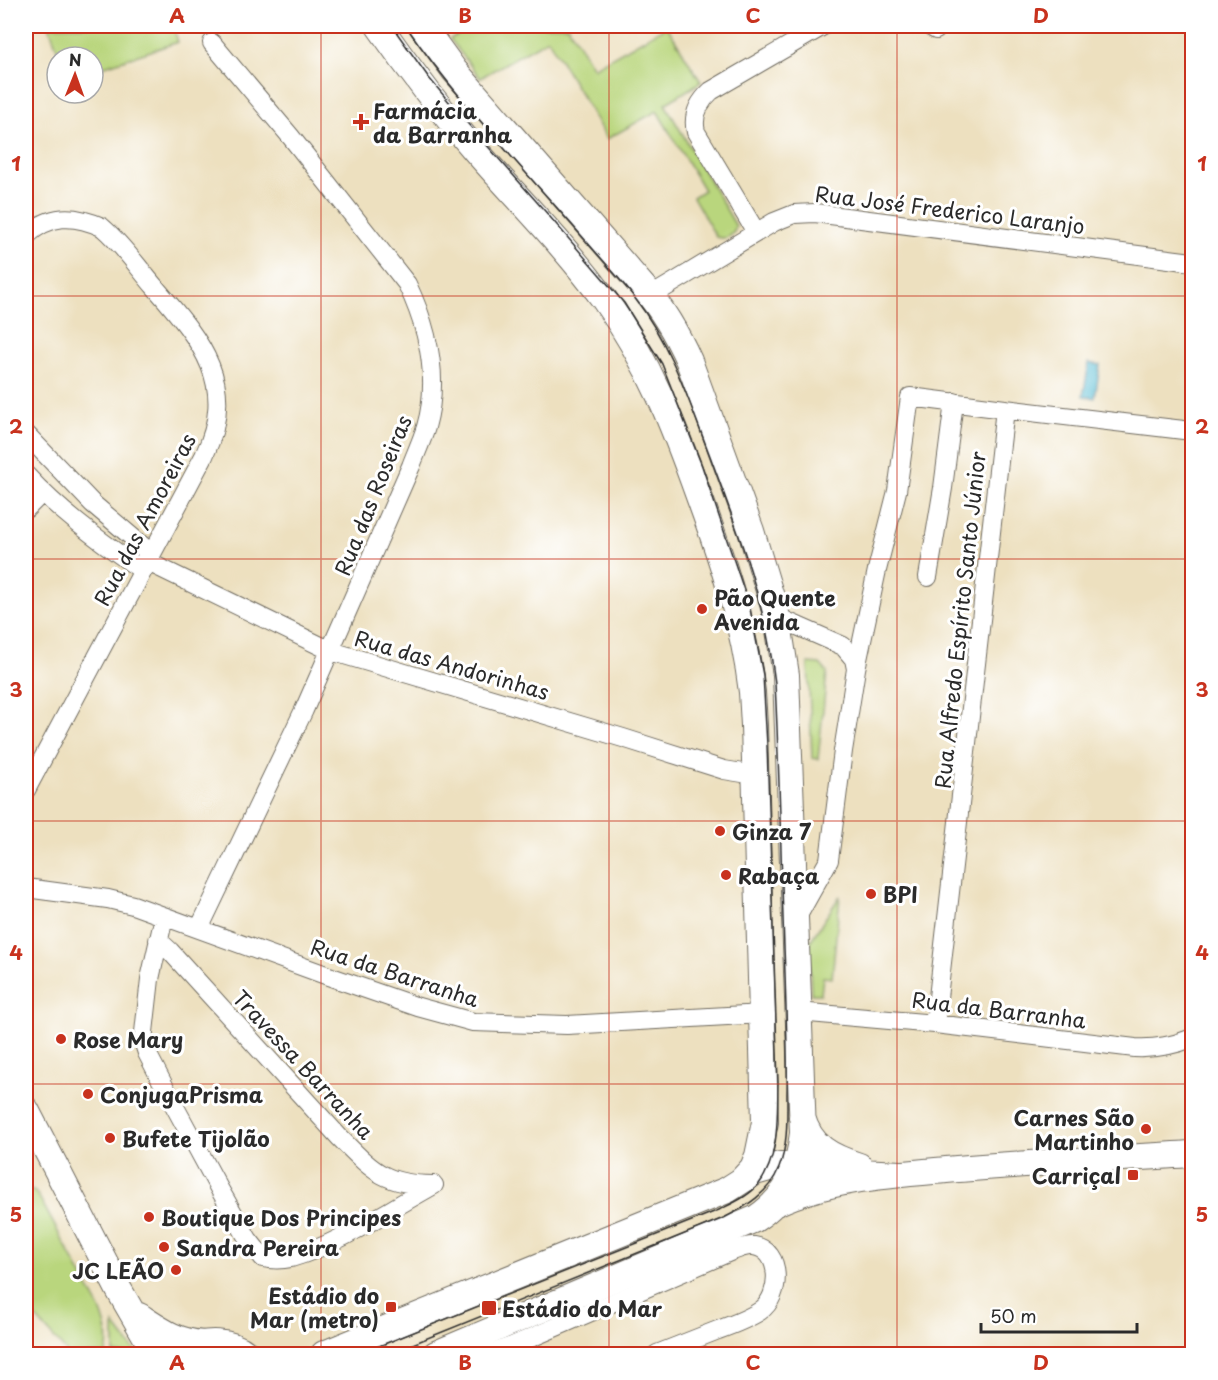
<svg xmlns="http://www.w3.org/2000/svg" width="1218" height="1380" viewBox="0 0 1218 1380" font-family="'Playpen Sans',sans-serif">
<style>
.green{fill:#b9d67d;stroke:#728054;stroke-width:1.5}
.water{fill:#54bbd2;stroke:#40737e;stroke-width:1.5}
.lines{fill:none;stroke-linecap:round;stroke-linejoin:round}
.street-casing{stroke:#6f6a5f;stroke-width:20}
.secondary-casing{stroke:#6f6a5f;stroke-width:28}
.street{stroke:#fff;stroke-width:18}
.secondary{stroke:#fff;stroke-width:26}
.tram{stroke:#2b2b2b;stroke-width:1.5}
.grid{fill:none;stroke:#c8321e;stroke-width:1.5;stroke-opacity:0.55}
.poi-dot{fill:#c8321e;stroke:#fff;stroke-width:2}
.labels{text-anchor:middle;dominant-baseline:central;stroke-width:6;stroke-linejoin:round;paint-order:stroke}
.poi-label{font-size:21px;font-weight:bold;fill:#2b2b2b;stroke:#fff;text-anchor:start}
.street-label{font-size:21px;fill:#2b2b2b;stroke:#fff}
.neatline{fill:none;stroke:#c8321e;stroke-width:2}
.grid-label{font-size:20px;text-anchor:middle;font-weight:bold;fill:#c8321e}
</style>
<rect width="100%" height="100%" fill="#fff"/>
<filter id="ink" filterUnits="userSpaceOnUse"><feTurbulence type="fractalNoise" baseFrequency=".0167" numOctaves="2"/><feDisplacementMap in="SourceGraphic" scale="12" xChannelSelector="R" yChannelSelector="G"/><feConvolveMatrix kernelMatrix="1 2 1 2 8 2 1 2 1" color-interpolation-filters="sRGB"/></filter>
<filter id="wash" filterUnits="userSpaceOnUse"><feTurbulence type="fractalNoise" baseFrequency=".008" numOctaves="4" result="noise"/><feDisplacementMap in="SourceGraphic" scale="24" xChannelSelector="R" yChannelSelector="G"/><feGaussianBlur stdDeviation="1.35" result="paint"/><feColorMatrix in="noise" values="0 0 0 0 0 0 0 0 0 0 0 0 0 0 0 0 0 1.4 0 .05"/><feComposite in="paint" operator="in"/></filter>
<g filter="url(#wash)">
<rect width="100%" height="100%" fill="#ede0bf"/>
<!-- green -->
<path class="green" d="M49,26h124l5,16 -85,28v-13h-33z
M473,26h95l25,42 74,-42 34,56 -36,22 71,122c-2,10 -9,14 -20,11l-23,-40 11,-7 -47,-79 -50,28 -59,-100 -68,39 -30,-39z
M808,663l12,1 7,8 -9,87 -6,-1z
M840,896l-8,82 -9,-1 -2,17h-10l-2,-51z
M28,1189l7,3 4,5 61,112c6,16 10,28 6,45h-38l-42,-48v-115z
M114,1324l23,30h-23z"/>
<!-- water -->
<path class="water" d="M1089,363l11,2 -5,33 -12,-2z"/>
</g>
<g filter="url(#ink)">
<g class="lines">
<defs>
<path id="street" d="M929,26l7,4 2,-4
M756,232l-60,-100c-4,-16 3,-30 15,-41l112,-65
M26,236c24,-22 47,-22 76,-9 20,17 35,39 52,59 46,54 85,97 50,170l-178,334
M651,296l123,-74 20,-8 21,-1 377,49
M26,434l67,70 52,44 3,14 -12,4c-39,-27 -78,-56 -110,-91
M26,509l16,-16
M148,562l183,89 292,87 101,32 31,5
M928,577l15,-89 11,-86
M777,617l66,29 11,13 2,10 -13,82 -14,109 -33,59
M856,669l21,-99 20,-79 13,-94 95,12
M26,888l82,11 25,6 201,73 84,29 55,15 94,3 196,-11
M164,917l-14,62 -7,62 4,12 28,54 46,85 27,47 15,19c9,2 19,2 28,0 51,-15 97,-48 143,-73
M199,929l105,-219 107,-244c5,-13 11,-26 15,-39 14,-49 2,-99 -19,-143l-116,-147 -79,-94
M158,940l12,11 170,187c32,32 44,47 93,47
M798,1012l137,12 200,24c21,1 37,-2 57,-10
M935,1024l70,-615 187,22
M490,1354l22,-8
M530,1354l-18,-8 220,-95c7,-2 15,-6 22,-5 28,4 28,50 6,65 -12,8 -28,14 -42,19 -20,8 -41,16 -61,24"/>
<path id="secondary" d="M379,26c30,43 62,85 97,125 43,49 90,96 128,148 46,64 70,127 96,200 23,63 44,126 52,193l2,33 11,397 -7,34 -5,12 -12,13
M422,26l32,44 190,218c19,22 33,46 45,73l62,170 26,86 9,58 17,458c-4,37 -16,65 -48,86l-319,135
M26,1110l93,180 37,64
M802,1117c8,30 29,40 57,49
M776,1203c52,-24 113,-28 170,-33 82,-7 164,-11 246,-16
M139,1316c23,15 36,25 64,28
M188,1349c18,-9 43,-8 59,5
M324,1354l403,-164 28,-18 25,-7 38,5 83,4"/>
</defs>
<!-- street casing -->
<use href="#street" class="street-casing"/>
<!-- secondary casing -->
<use href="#secondary" class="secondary-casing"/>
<!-- street -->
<use href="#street" class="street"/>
<!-- secondary -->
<use href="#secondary" class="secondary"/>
<!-- tram -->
<path class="tram" d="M359,1354l360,-144c14,-7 30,-14 40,-26 21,-28 18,-68 19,-101l-11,-338 -4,-70 -13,-67 -48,-142 -40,-102 -38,-61 -80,-93 -83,-94 -32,-38 -37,-52
M388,1354l336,-136c23,-12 45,-25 55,-50 9,-23 8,-49 8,-72 1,-41 -1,-82 -2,-123 -4,-96 -5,-193 -10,-290 -9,-79 -37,-152 -65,-227 -21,-55 -39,-111 -76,-159 -13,-17 -27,-32 -41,-48 -63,-74 -132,-143 -187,-223"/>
</g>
</g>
<!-- grid -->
<path class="grid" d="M321,26v1328M609,26v1328M897,26v1328M26,296h1166M26,559h1166M26,821h1166M26,1084h1166"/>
<!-- markers -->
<g class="poi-dot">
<path d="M358 113h6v6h6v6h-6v6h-6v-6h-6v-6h6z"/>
<circle cx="702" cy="609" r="6"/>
<circle cx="720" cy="831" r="6"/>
<circle cx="726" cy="875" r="6"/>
<circle cx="871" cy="894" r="6"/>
<circle cx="61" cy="1039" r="6"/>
<circle cx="88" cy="1094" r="6"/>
<circle cx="1146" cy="1129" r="6"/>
<circle cx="110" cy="1138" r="6"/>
<rect x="1127" y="1169" width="12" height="12" rx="3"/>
<circle cx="149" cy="1217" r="6"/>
<circle cx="164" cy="1247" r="6"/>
<circle cx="176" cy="1270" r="6"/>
<rect x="385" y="1301" width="12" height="12" rx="3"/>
<rect x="481" y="1300" width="16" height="16" rx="3"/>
</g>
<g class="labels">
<!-- poi labels -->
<g class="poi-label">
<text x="373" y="110">Farmácia<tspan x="373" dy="24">da Barranha</tspan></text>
<text x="714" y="597">Pão Quente<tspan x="714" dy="24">Avenida</tspan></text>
<text x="732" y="831">Ginza 7</text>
<text x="738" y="875">Rabaça</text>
<text x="883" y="894">BPI</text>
<text x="73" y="1039">Rose Mary</text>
<text x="100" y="1094">ConjugaPrisma</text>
<text x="1134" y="1117" text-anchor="end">Carnes São<tspan x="1134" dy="24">Martinho</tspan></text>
<text x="122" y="1138">Bufete Tijolão</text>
<text x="1121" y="1175" text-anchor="end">Carriçal</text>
<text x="161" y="1217">Boutique Dos Principes</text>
<text x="176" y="1247">Sandra Pereira</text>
<text x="164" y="1270" text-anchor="end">JC LEÃO</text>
<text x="379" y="1295" text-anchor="end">Estádio do<tspan x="379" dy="24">Mar (metro)</tspan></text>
<text x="502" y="1308">Estádio do Mar</text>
</g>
<!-- street labels -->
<g class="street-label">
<text transform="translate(950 209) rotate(7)">Rua José Frederico Laranjo</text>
<text transform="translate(372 495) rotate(-68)">Rua das Roseiras</text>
<text transform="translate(144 519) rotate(-62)">Rua das Amoreiras</text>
<text transform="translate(959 620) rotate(-84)">Rua Alfredo Espírito Santo Júnior</text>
<text transform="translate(452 664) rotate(16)">Rua das Andorinhas</text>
<text transform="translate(395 972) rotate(18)">Rua da Barranha</text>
<text transform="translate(999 1009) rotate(7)">Rua da Barranha</text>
<text transform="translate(304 1064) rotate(47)">Travessa Barranha</text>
</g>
</g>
<!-- margin -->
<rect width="1218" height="1380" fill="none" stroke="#fff" stroke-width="66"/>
<!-- north arrow -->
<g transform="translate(75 75) rotate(1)"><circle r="28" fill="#ffffff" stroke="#aaaaaa" stroke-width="1.5"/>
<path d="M0-4.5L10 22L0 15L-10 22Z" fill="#c8321e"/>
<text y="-9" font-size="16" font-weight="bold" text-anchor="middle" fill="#2b2b2b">N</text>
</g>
<!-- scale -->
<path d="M981 1323v9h156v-9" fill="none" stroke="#2b2b2b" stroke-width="3"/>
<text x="990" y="1323" font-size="18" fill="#2b2b2b" stroke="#ffffff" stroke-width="4.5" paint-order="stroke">50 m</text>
<rect x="33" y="33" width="1152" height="1314" class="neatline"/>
<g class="grid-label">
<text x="177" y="23">A</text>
<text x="465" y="23">B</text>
<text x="753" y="23">C</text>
<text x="1041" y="23">D</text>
<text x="16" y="171">1</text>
<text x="1202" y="171">1</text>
<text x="16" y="434">2</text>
<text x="1202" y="434">2</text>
<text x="16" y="697">3</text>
<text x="1202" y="697">3</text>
<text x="16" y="960">4</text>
<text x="1202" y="960">4</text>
<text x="16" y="1222">5</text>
<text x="1202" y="1222">5</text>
<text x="177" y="1370">A</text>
<text x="465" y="1370">B</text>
<text x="753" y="1370">C</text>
<text x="1041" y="1370">D</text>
</g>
</svg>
